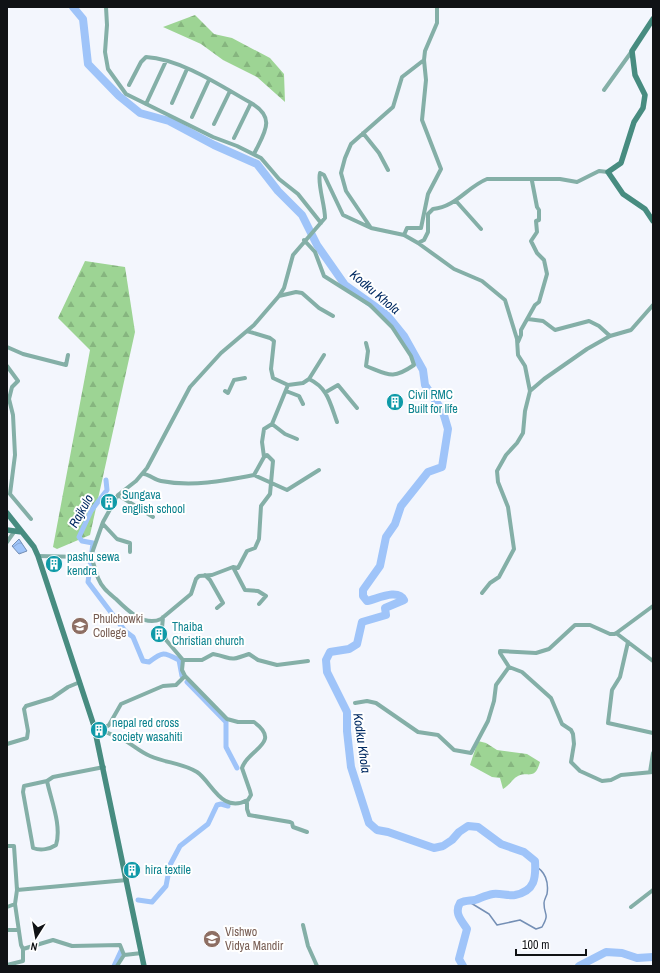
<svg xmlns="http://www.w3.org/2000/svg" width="660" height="973" viewBox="0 0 660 973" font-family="'Archivo Narrow',sans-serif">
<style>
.forest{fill:url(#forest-firs)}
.water{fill:url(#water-waves);stroke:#748fb5}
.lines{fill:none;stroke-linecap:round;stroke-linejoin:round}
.stream{stroke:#748fb5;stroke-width:1.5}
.canal{stroke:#9fc4f9;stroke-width:5}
.river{stroke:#9fc4f9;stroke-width:8}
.street{stroke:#84afa7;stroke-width:4}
.secondary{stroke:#478c80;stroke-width:5.5}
.labels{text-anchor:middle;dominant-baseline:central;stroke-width:4;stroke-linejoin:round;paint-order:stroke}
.culture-label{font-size:12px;fill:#0d838f;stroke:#fff;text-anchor:start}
.education-label{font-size:12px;fill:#785e54;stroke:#fff;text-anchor:start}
.water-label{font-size:13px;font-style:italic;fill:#002a62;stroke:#fff}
</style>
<defs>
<pattern id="forest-firs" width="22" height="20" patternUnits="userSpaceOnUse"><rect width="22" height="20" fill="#9dd494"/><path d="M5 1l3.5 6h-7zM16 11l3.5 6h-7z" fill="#86b57f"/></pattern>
<pattern id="water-waves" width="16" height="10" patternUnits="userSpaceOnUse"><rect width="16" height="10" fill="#9fc4f9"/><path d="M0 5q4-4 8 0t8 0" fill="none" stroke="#88a7d5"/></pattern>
</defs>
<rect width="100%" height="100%" fill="#f3f6fd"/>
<!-- forest -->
<path class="forest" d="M195,15l19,19 18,4 38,20 14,16 1,28 -28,-25 -34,-17 -22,-16 -38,-17z
M85,261l40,6 10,65 -45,203 -33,14 -4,-2 37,-197 -32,-32z
M478,741l8,2 11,7 30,4 13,8c-5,19 -12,9 -22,14 -6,3 -9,10 -15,13l-3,-11 -8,-1 -22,-12z"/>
<!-- water -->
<path class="water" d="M19,539l8,12 -8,3 -7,-8z"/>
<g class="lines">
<!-- stream -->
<path class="stream" d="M466,900l23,14 8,11 23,-5 16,9 6,-2c8,-14 2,-11 2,-24 0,-3 2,-6 3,-9 2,-12 -2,-23 -12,-28"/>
<!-- canal -->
<path class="canal" d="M106,480l1,10 -16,21 -12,26 3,4 11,2 -5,39 37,49 8,6 10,24 6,1c14,-11 15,-10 30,-2l3,16
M187,682l39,40v25l11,21
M138,900l14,2 14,-16 4,-21 10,-19 28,-22 9,-19 4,-1 7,2
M114,966l7,-15"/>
<!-- river -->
<path class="river" d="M73,7l10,12 5,45 31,32 21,17 29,8 45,24 43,19 21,27 24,24 15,30 28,40 42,30 17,21 19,34 2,15 18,27 5,17 -6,38 -14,5 -27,34 -6,18 -9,13 -6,29 -17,24v6l4,5c10,-2 31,-13 37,-1l-19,8 1,7 -24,7 -5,22 -8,5 -19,3 -4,8 1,12 20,40v19l4,36 18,56 8,7 11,2 46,16 9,-2 9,-6 7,-8 9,-6 10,1 23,17 23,8 11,9c1,17 0,30 -20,34 -7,1 -15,-2 -22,-1 -7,1 -12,4 -18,6 -5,1 -10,0 -15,3 -6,10 1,17 7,26l-8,30 4,7
M579,966l27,-14 16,1 15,5 16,-1"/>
<!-- street -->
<path class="street" d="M106,7l1,18 -2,27 3,17 18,25 87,43 24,9 24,12 18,21 19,15 23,29
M129,85l12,-23 5,-5c35,2 75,29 105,46 26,15 13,30 3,51
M604,90l28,-39
M172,103l15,-34
M146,104l20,-43
M192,117l17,-37
M214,124l16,-33
M363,133l16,20 9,17
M234,138l17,-35
M456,201l25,28
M371,228l-25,-37 -5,-18 4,-15 6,-14 42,-37 9,-30 22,-17
M404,235l3,-7h14l7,-34 13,-25 -19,-49 4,-40 -2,-20 1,-9 12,-28v-16
M304,240l11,12 9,24 46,29 22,22 19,29 3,9c-22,15 -25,10 -48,1l2,-15 -2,-8
M418,243l36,26 28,12 23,19 12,39 1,16 7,11 5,25
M279,296l17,-4 6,1 17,15 14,8
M528,319l15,2 12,9 34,-9 10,5 11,10
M518,342l3,-7v-5l14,-25 4,-3 8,-28 -3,-14 -7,-7 -6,-12 6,-9 -1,-11 3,-1v-10l-2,-3 -5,-26
M7,347l16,7 43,11 2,-10
M7,366l11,15 -6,6 -3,12 4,16 2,40 -5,39 21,25
M309,379c19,9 21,24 28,43
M288,385l15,-2 6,-4 15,-24
M225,391l3,2 6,-13 11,-2
M286,391l13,5 4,8
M326,392l12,-7 19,23
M272,424l13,10 12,5
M144,474c6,1 11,6 17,7 31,6 62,0 93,-6l10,-18 -2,-15 2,-13 8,-5 16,-39 -15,-7 -2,-9 3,-28 -4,-3 -23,-7
M254,475l33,15 32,-20
M118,495l35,22
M103,524l14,15 13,4v9
M7,542l7,-10
M90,555c4,8 5,15 8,23 4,10 11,15 18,21 11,11 28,28 45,20l30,-25 5,-15 3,-3 13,-1 21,-8 5,1 9,-17 8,-3 4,-9 2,-33 9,-12 3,-33 -6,-6 -3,2
M38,556l45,1 7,-2 2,-2 11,-31 15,-27 18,-14 11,-13 43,-81 31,-34 33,-28 25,-29 5,-8 9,-33 32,-37c0,-13 -8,-35 -5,-45l4,2 19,40 28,13 33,7 14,8 6,-3 4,-8v-18l5,-5c23,-2 34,-22 54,-30h73l17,3 22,-11 9,1
M233,567l12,23 13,1 8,5 -7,8
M205,575l5,5 13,23 -6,5
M482,593l8,-10 9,-6 15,-28 -6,-42 -10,-25 -1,-11 9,-16 11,-12 6,-10 2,-22 5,-20 14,-12 43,-30 23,-13 21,-6 22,-25
M163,617l-1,11 4,12 17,20h19l11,-6c21,4 14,8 36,0l9,6 19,5 31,-4
M616,633l37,28
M628,642l-8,35 -8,13 -4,33 45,10
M509,667l13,5 29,26 11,26 9,6 2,4 1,10 -3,18 9,9 22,10 9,-1 10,-5 32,-3
M355,703l12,-2 9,2 42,29 20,3 16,15 17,3 17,-32 6,-20 2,-16 13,-18 -9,-14v-2l36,2 13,-4 26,-24h15l20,9h5l38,-28
M94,726c10,6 17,8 28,13 10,5 18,13 28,17 16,7 32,7 47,16 15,10 24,42 51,28l3,-5 -1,-4 -8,-23c5,-18 41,-25 12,-46h-16l-11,-3 -42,-43 -3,-6 1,-10
M101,730l8,-5 12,-21 42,-18 13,-1 9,-9
M7,744l20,-6 1,-7 -4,-22 2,-3 26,-8 16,-11 12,-5
M650,772l3,-19
M47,781c4,19 15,45 9,64 -6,4 -15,6 -23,3l-1,-6 -9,-50 1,-6 23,-5 6,-4 51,-10
M245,801l2,2v6l2,6 41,7 2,1 1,4 14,5
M7,846h7l3,44 -2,14 -8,3
M17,890l110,-10
M15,904l6,41 2,4
M631,907l22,-17
M303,925l5,21 9,20
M7,930h12
M7,965l16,-4v-12l30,-9 19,6 48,-1 4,10 18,-2
M117,966l7,-11"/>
<!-- secondary -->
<path class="secondary" d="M653,19l-21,32 3,24 10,20 -2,13 -9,14 -13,41 -13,9 15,22 22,15 8,12
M7,513l27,34 4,9 56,170 50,240
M7,530l15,2"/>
</g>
<!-- icons -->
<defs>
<symbol id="building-disc" viewBox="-11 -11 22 22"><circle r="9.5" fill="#0f9aa8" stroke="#fff"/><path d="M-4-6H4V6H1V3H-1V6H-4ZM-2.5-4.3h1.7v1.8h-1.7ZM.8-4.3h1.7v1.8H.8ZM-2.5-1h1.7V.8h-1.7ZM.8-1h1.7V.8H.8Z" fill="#fff"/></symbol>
<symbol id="school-disc" viewBox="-11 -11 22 22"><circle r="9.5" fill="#8d6e63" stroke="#fff"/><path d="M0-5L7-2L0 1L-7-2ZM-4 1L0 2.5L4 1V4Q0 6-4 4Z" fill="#fff"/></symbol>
</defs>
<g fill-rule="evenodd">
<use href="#building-disc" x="385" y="392" width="20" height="20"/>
<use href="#building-disc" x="99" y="492" width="20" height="20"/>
<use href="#building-disc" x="44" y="554" width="20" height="20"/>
<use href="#school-disc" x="70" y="616" width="20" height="20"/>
<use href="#building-disc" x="149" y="624" width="20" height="20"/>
<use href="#building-disc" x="89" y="720" width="20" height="20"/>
<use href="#building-disc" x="122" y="860" width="20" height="20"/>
<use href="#school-disc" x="202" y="929" width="20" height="20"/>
</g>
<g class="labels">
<!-- culture labels -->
<g class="culture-label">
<text x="408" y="395">Civil RMC<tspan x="408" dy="14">Built for life</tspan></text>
<text x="122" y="495">Sungava<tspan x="122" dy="14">english school</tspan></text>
<text x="67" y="557">pashu sewa<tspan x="67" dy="14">kendra</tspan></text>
<text x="172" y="627">Thaiba<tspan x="172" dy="14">Christian church</tspan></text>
<text x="112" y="723">nepal red cross<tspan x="112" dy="14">society wasahiti</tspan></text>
<text x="145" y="870">hira textile</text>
</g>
<!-- education labels -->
<g class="education-label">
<text x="93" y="619">Phulchowki<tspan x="93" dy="14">College</tspan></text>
<text x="225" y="932">Vishwo<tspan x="225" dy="14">Vidya Mandir</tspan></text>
</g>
<!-- water labels -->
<g class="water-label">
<text transform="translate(375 292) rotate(40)">Kodku Khola</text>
<text transform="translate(81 511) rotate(-61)">Rajkulo</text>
<text transform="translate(362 743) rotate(82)">Kodku Khola</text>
</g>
</g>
<!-- border -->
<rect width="660" height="973" fill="none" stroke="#101215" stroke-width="16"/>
<!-- north arrow -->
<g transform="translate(36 937) rotate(191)" stroke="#ffffff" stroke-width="3" paint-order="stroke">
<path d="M0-3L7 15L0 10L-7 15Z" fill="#101215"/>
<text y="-6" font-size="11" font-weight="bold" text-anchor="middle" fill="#101215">N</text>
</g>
<!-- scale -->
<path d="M516 949v6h70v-6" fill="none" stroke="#101215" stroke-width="2"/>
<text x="522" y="949" font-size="12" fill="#101215" stroke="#ffffff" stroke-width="3" paint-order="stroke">100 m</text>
</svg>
